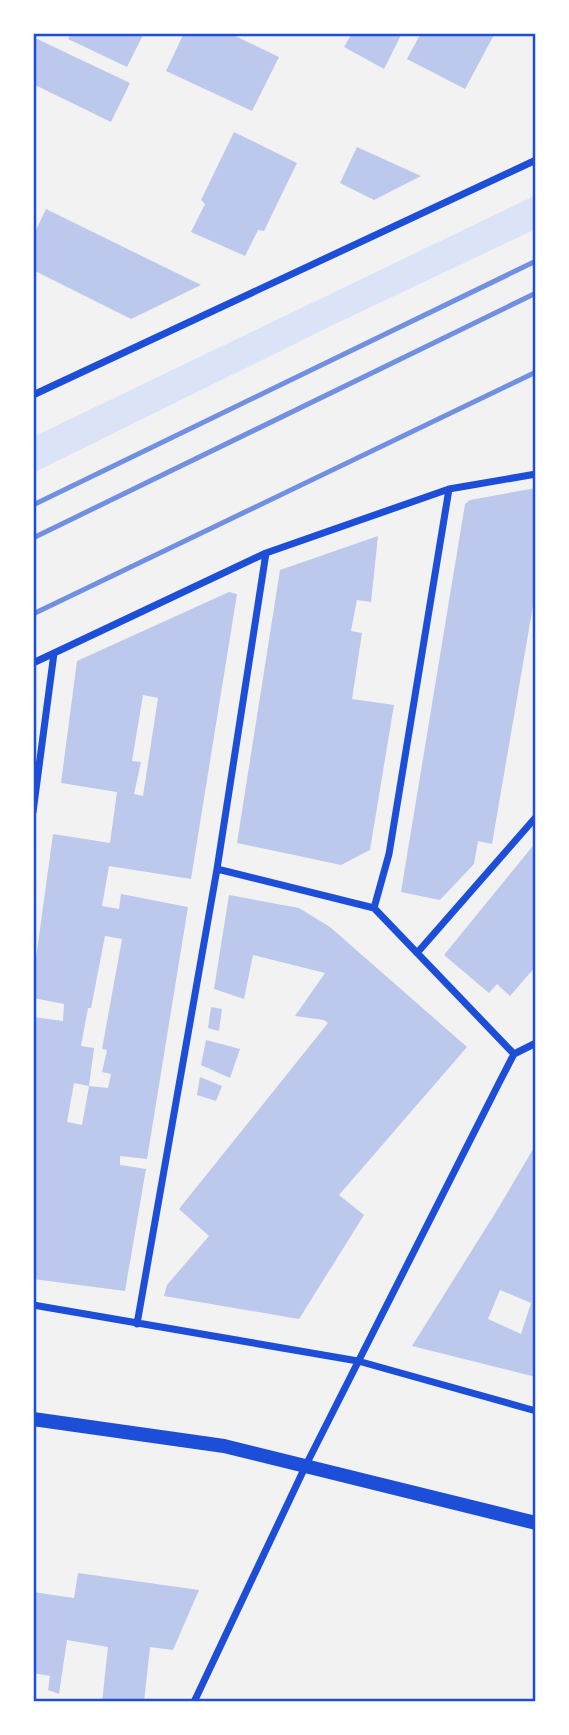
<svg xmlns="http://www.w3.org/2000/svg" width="569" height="1735" viewBox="0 0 569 1735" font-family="Roboto,sans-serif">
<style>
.green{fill:#dbe4f7}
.building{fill:#bdc9ec;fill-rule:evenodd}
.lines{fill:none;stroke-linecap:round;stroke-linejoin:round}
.minor{stroke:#1d4ed8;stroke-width:7}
.secondary{stroke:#1d4ed8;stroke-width:14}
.rail{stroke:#7290e2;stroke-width:5}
.neatline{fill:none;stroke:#1d4ed8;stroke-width:2.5}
</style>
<rect width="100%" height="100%" fill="#f2f2f2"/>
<!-- green -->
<path class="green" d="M536,195v34l-201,95 -302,149v-36z"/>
<!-- building -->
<path class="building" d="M71,33h73l-17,34 -59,-28z
M184,33h45l50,24 -27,54 -86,-40z
M352,33h50l-18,36 -40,-22z
M421,33h74l-30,56 -58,-30z
M33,37l97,46 -19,39 -78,-38z
M234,132l63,31 -33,68 -6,-1 -13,26 -54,-24 14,-28 -4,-4z
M357,147l64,29 -47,24 -34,-17z
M46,209l155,76 -70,34 -98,-49v-41l3,1z
M536,488v100l-44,256 -14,-3 -4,23 -34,36 -39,-8 64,-388 5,-4z
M378,536l-7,66 -14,-2 -6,31 11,2 -10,66 42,6 -24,145 -29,15 -104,-22 43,-273z
M229,592l8,2 -46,285 -82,-13 -7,40 17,3 2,-15 67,13 -41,252 -27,-3v9l26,4 -21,122 -92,-12v-262l30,4 1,-17 -31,-6v-18l20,-146 57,9 7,-51 -56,-9 16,-122zM143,695l15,3 -15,98 -9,-2 7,-32 -9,-1zM105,936l17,3 -20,110 5,1 -5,22 9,2 -3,14 -19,-2 5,-38 -13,-2 7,-38h3zM74,1083l15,3 -7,39 -15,-3z
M536,842v124l-26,30 -13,-12 -8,9 -45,-38z
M229,895l70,13 31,19 137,120 -128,148 25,20 -65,104 -135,-23 3,-11 42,-49 -30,-27 149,-186 -4,-3 -29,-4 30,-43 -72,-18 -9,44 -30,-10z
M211,1007l11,2 -3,22 -11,-3z
M206,1040l34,9 -10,29 -29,-13z
M200,1077l22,9 -6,15 -19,-6z
M536,1144v233l-124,-31 87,-139zM500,1290l31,13 -10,31 -33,-15z
M78,1573l121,17 -26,60 -23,-3 -6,55h-42l6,-55 -41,-7 -8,54 -11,-4 2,-14 -17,-3v-81l41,6z"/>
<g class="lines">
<!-- minor -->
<path class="minor" d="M33,395l503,-235
M33,663l233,-110 183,-64 87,-15
M33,812l21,-159
M217,869l157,39 140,146
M374,908l15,-54 60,-365
M417,953l119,-136
M33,1305l325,56 178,50
M137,1324l80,-455 49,-316
M194,1702l112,-237 194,-384 14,-27 22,-11"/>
<!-- secondary -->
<path class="secondary" d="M33,1419l191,27 312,77"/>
<!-- rail -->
<path class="rail" d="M33,505l503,-244
M33,538l503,-245
M33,614l503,-242"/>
</g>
<!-- border -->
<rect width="569" height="1735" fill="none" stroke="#ffffff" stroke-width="70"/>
<rect x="35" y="35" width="499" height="1665" class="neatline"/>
</svg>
